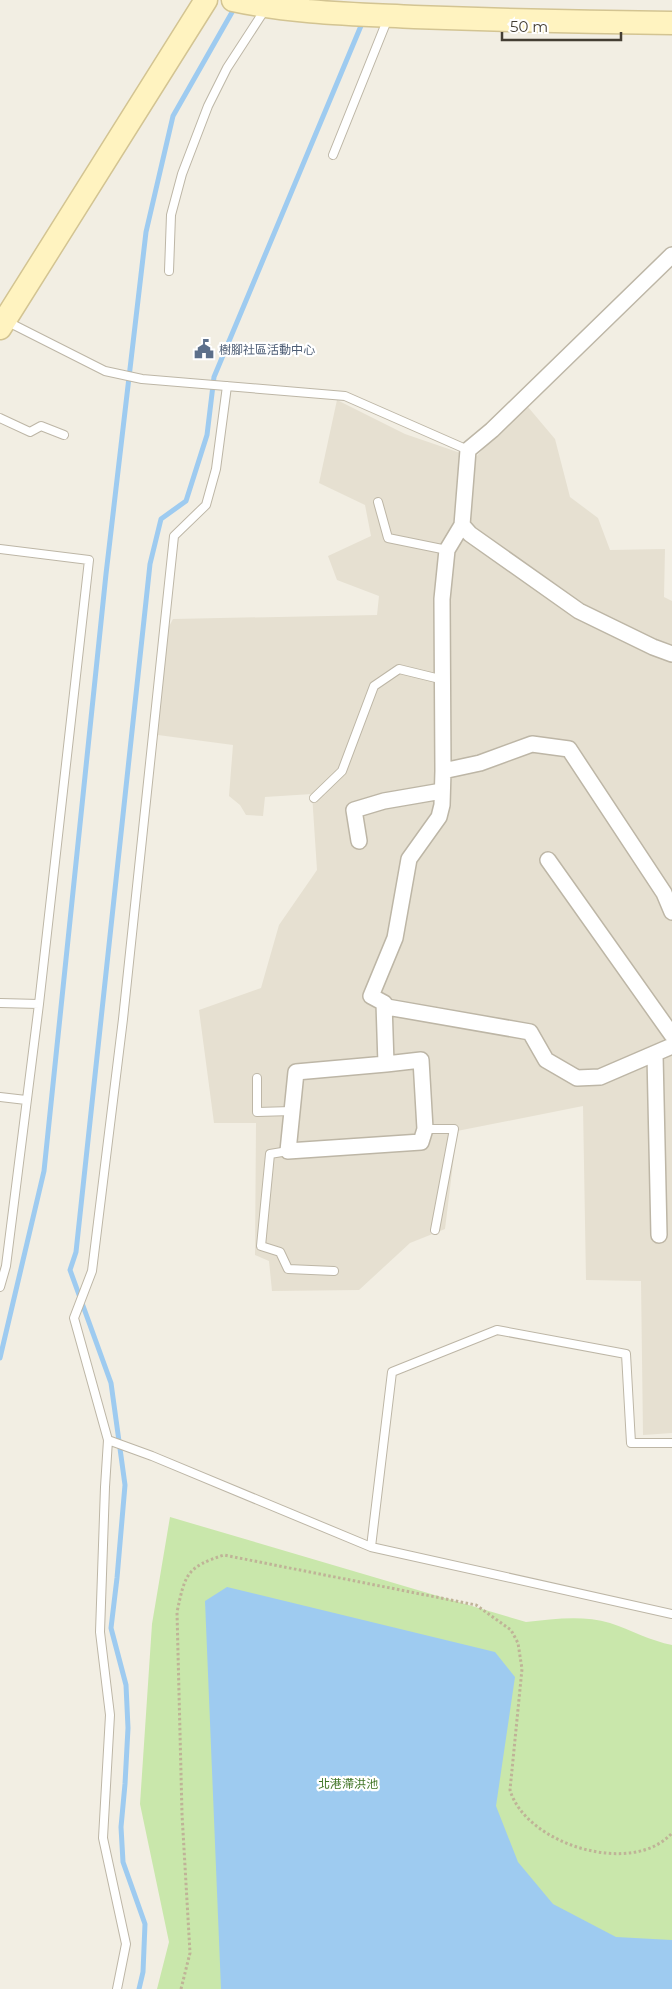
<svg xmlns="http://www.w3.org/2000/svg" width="672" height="1989" viewBox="0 0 672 1989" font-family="Montserrat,'Noto Sans TC',sans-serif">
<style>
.residential{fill:#e6e0d1}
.green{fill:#c9e7ab}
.water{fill:#9ecbf0}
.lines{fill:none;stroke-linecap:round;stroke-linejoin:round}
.stream{stroke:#9ecbf0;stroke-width:5}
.lane-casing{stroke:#bdb6a6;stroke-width:10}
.street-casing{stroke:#bdb6a6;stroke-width:18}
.secondary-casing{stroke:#d3c492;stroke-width:25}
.path{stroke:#bfb397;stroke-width:3;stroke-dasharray:2.5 2.5;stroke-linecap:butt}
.lane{stroke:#fff;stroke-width:8}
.street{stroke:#fff;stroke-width:15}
.secondary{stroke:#fff3c0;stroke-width:22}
.labels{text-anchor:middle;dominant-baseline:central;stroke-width:4.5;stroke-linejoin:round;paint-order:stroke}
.service-label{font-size:12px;fill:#4e5e75;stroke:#fff;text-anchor:start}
.park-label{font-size:12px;fill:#417527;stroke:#fff}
</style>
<rect width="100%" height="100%" fill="#f2eee3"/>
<!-- residential -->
<path class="residential" d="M337,400l68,34 70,24 18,-20 35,-31 27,32 15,58 28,21 12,32 55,-1 -1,48 8,4v832l-29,2 -2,-154 -55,-1 -3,-174 -126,25 -12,98 -35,14 -51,47 -87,1 -3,-30 -14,-6 1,-132h-42l-15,-113 62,-22 18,-63 38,-55 -5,-76 -47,3 -2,19 -17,-1 -6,-10 -11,-9 4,-51 -75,-10 7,-101 8,-15 204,-4 2,-19 -42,-16 -9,-24 43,-20 -6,-31 -46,-22z"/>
<!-- green -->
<path class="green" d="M170,1517l356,105c28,-3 57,-7 84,1 21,7 41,18 62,22v344h-515l12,-47 -29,-138 12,-180z"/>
<!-- water -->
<path class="water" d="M227,1587l268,65 20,25 -19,129 22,56 35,42 63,33 56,3v49h-451l-16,-388z"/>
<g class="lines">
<!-- stream -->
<path class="stream" d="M0,1358l44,-187 62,-597 40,-342 27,-116 62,-109
M139,1989l4,-17 2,-48 -22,-62 -2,-35 4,-43 3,-56 -2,-43 -15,-57 6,-50 8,-93 -14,-102 -41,-113 6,-18 74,-688 11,-45 25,-18 21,-66 7,-58 149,-356"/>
<defs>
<path id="lane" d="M333,155l55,-137
M169,271l2,-56 11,-41 26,-68 19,-38 39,-60
M8,322l97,49 37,8 203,17 123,54
M0,418l30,14 11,-6 23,9
M378,502l10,36 59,12
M0,549l89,11 -50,444 -33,262 -6,21
M314,798l28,-27 32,-85 25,-17 45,11
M0,1003l39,1
M257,1078v34l35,-1
M0,1097l26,3
M425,1129h29l-19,101
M288,1151l-18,3 -9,92 19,6 8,17 46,2
M108,1440l44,16 219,91 301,67
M371,1547l21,-175 105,-42 129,24 5,89h41
M117,1989l9,-45 -23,-106 7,-123 -10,-83 5,-145 3,-47 -34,-122 18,-47 31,-252 51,-483 32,-31 10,-36 11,-83"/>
<path id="street" d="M672,255l-180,175 -24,20 -6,75 -15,25 -5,49 1,172 37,-8 52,-19 37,5 95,144 8,19
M462,525l8,9 109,77 74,36 19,7
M443,771l-1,34 -3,12 -30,42 -14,79 -24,58 13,7 3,4 143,25 16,28 31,18 23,-1 72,-31
M359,841l-5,-31 30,-9 58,-10
M548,860l124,175
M384,1003l2,61 -90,8 -8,79 133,-9 4,-13 -4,-69 -35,4
M655,1055l4,180"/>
<path id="secondary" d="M233,0c60,13 120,14 181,17 86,3 172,5 258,6
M0,328l206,-328"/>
</defs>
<!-- lane casing -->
<use href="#lane" class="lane-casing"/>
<!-- street casing -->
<use href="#street" class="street-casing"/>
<!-- secondary casing -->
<use href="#secondary" class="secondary-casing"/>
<!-- path -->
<path class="path" d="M181,1989l9,-36 -8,-139 -5,-202c8,-37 9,-45 47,-57l252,50 35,25 7,13 4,26 -12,121c16,55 123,87 162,43"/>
<!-- lane -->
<use href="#lane" class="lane"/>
<!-- street -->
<use href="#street" class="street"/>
<!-- secondary -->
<use href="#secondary" class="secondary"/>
</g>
<!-- icons -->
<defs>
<symbol id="civic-bare" viewBox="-9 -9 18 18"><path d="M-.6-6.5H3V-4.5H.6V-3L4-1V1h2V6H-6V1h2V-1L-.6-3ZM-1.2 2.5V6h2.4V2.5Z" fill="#5c6f8a" stroke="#fff" stroke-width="2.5" paint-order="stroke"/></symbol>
</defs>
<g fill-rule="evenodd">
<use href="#civic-bare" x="190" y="335" width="28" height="28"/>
</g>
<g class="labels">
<!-- service labels -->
<g class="service-label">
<text x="219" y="349">樹腳社區活動中心</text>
</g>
<!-- park labels -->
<g class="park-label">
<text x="348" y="1783">北港滯洪池</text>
</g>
</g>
<!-- scale -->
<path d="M502 32v8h119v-8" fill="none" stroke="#443e33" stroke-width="2.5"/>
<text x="510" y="32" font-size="15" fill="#443e33" stroke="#ffffff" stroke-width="4" paint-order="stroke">50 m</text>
</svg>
